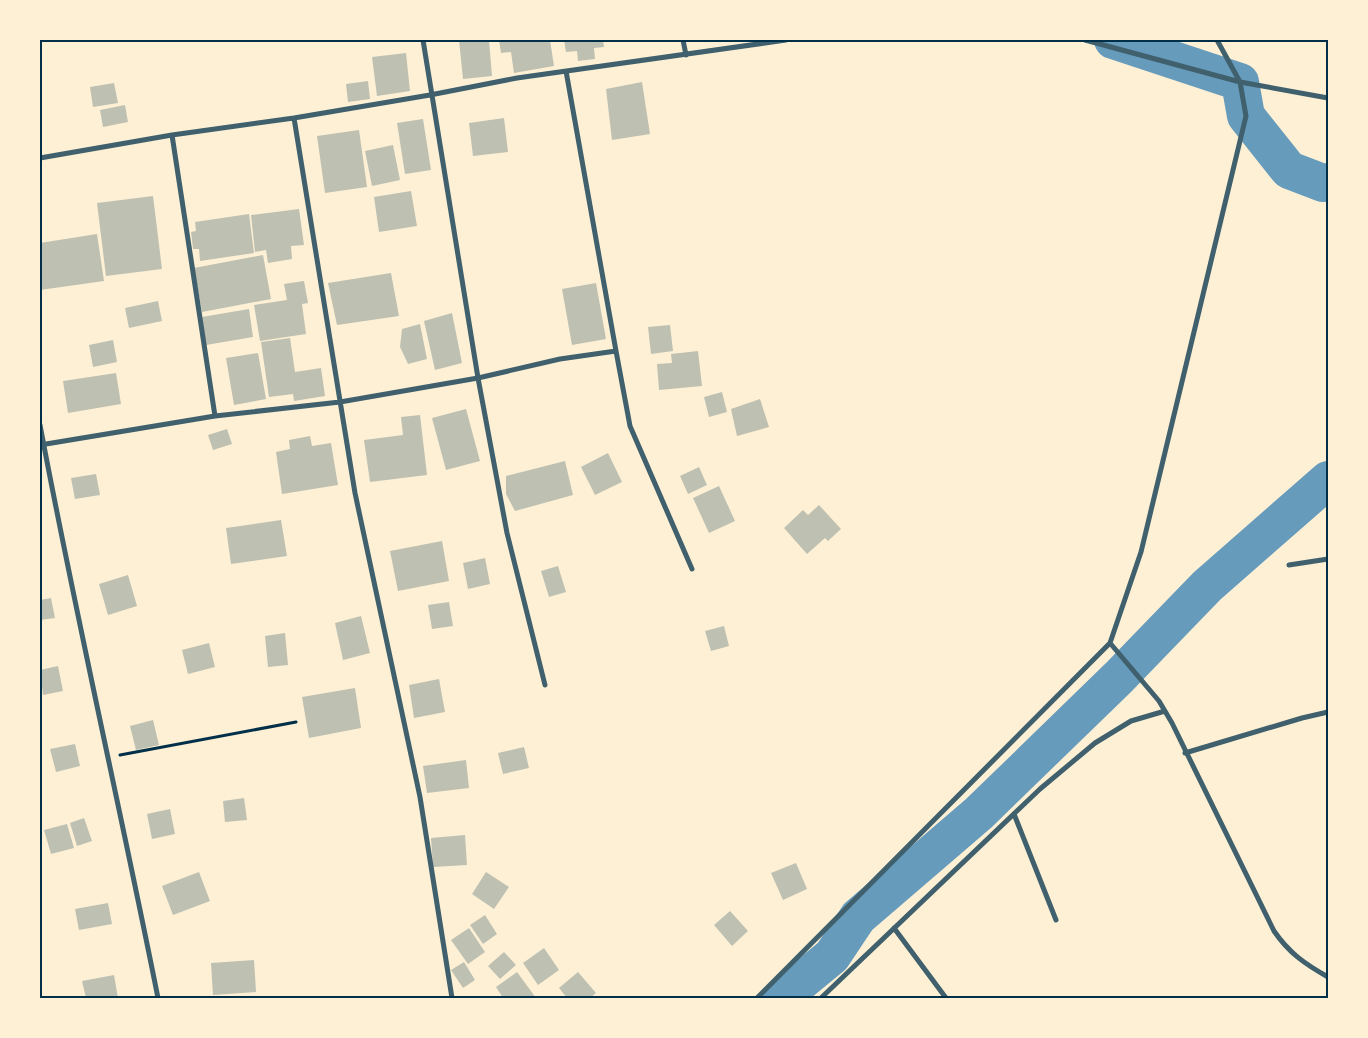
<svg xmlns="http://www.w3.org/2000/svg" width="1368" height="1038" viewBox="0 0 1368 1038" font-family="Overpass,sans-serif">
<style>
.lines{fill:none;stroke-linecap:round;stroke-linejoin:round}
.river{stroke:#669bbc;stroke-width:38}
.building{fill:#bec0b2}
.path{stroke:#003049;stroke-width:3}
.minor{stroke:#3f606c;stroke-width:5}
.neatline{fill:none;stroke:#003049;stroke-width:2}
</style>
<rect width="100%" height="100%" fill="#fdf0d5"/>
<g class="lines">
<!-- river -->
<path class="river" d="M1113,40l127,42 6,34 43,54 34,13 5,-1
M781,998l51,-42 26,-39 121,-104 140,-136 88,-91 121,-106"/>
</g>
<!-- building -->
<path class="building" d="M459,40h30l3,36 -29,3z
M499,40h51l4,26 -40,7 -3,-21 -10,1z
M564,40h39l1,7 -10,1 1,11 -17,2 -1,-10 -11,1z
M406,53l4,38 -33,5 -5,-39z
M368,81l2,18 -22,3 -2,-18z
M642,82l8,52 -38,6 -6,-51z
M114,83l4,20 -25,4 -3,-20z
M125,105l3,17 -25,5 -3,-17z
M504,118l4,34 -35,4 -4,-33z
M423,119l8,51 -26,4 -8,-51z
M359,130l8,57 -42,6 -8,-57z
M393,145l7,35 -28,6 -7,-35z
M411,191l6,35 -38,6 -5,-35z
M153,196l9,73 -56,7 -9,-73z
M299,209l5,36 -13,1 1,13 -24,4 -2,-13 -11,2 -4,-37z
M249,214l5,39 -54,8 -1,-12h-6l-2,-17 5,-1 -1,-9z
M97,234l7,47 -64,9v-47z
M263,255l8,44 -69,13 -8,-44z
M391,273l8,43 -62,9 -9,-42z
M304,281l4,22 -6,1 4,30 -46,7 -6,-36 33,-5 -3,-16z
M596,283l10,56 -34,6 -10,-56z
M158,301l4,20 -33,7 -4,-20z
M249,309l4,28 -47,8 -4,-28z
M452,313l10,50 -27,7 -11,-49z
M420,324l7,35 -19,5 -8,-17 2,-18z
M670,325l3,26 -22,3 -3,-27z
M290,338l5,34 26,-4 4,28 -31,5 -1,-7 -24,3 -8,-55z
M113,340l4,22 -24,5 -4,-22z
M698,351l4,35 -43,4 -2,-26 15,-1 -1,-9z
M258,353l8,46 -32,6 -8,-47z
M116,373l5,31 -53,9 -5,-32z
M722,392l5,20 -18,5 -5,-20z
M760,399l9,28 -32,9 -6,-27z
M466,409l14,52 -34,9 -14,-52z
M420,415l7,60 -57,7 -6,-42 39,-5 -2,-18z
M227,429l5,15 -19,6 -5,-15z
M310,436l2,10 19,-3 7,42 -56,9 -6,-42 14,-3 -1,-9z
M608,453l14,29 -27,13 -14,-28z
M565,461l8,34 -58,16 -9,-17v-18z
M699,467l8,18 -19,9 -8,-18z
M96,474l4,21 -25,4 -4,-21z
M719,486l16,35 -26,12 -16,-35z
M819,505l22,24 -13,12 -3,-3 -18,16 -23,-26 19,-18 5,5z
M281,520l6,36 -56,8 -5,-36z
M442,541l7,40 -51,10 -8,-40z
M485,558l5,26 -22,5 -5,-26z
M558,566l8,26 -17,5 -8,-26z
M128,575l9,31 -29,9 -9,-31z
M51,598l4,20 -15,2v-20z
M449,602l4,24 -21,3 -4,-24z
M361,616l9,37 -27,7 -8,-37z
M724,626l5,20 -18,5 -6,-20z
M285,633l3,32 -20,2 -3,-31z
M209,643l6,24 -27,7 -6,-24z
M58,666l5,25 -20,4 -3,-25z
M439,679l6,33 -31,6 -5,-33z
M355,688l6,40 -52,10 -7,-41z
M153,720l6,25 -23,5 -6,-24z
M75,744l5,22 -24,6 -6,-23z
M524,747l5,21 -26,6 -5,-21z
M466,760l3,28 -42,5 -4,-27z
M244,798l3,22 -22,2 -2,-21z
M170,809l5,25 -23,5 -5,-25z
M84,818l8,23 -15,5 -7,-23z
M67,824l7,24 -23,6 -7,-24z
M465,835l2,30 -34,2 -2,-29z
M796,863l11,26 -24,11 -12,-27z
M199,872l11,29 -37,14 -11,-29z
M486,872l23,15 -15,22 -22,-15z
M108,903l4,21 -33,6 -4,-21z
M730,911l18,20 -16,15 -18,-21z
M485,915l12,19 -14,10 -13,-19z
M469,928l16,24 -17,12 -17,-24z
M544,948l15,22 -21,15 -15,-22z
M504,952l12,13 -16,14 -12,-13z
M254,960l2,32 -43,3 -2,-32z
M464,962l11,18 -12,8 -12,-18z
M517,972l19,26h-33l-7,-11z
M578,972l18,21 -6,5h-23l-8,-10z
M114,975l4,23h-32l-4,-17z"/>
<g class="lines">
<!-- path -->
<path class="path" d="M120,755l176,-33"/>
<!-- minor -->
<path class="minor" d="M423,40l55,338 29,155 38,152
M683,40l3,15
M1085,40l155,42 88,16
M566,71l50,280
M294,118l61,375 65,304 32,201
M172,135l43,281
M40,158l132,-23 122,-17 136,-23 87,-17 269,-38
M40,425c36,192 80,382 118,573
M40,445l175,-29 125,-14 138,-24 82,-19 56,-8 14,75 62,143
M1289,565l39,-6
M1110,643l49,58 13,22 102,208c15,22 31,33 54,46
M1185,753l117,-35 26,-6
M1014,814l42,106
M894,928l52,70
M757,998l353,-355 31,-91 105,-436 -6,-34 -23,-42
M821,998l219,-209 55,-46 36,-22 34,-10"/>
</g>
<!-- border -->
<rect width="1368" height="1038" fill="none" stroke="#fdf0d5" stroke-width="82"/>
<rect x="41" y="41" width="1286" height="956" class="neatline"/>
</svg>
